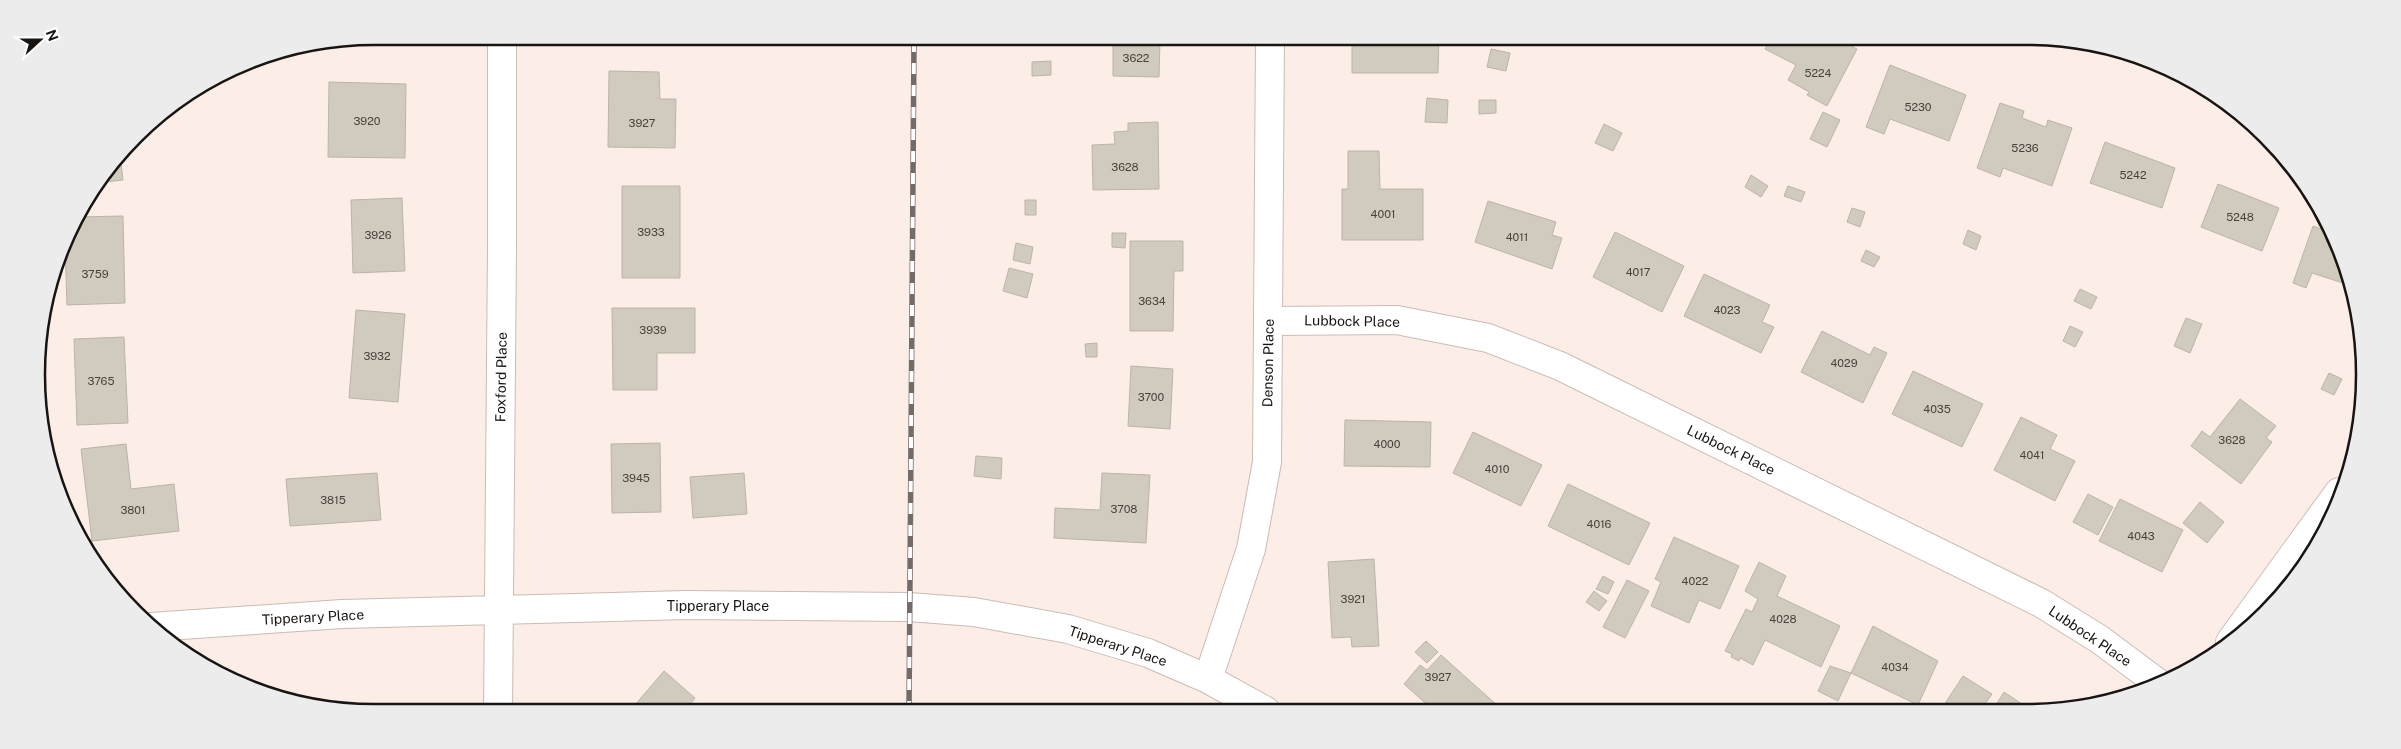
<svg xmlns="http://www.w3.org/2000/svg" width="2401" height="749" viewBox="0 0 2401 749" font-family="'Public Sans',sans-serif">
<style>
.building{fill:#d1cabe;stroke:#bbb4a8}
.lines{fill:none;stroke-linecap:round;stroke-linejoin:round}
.minor-casing{stroke:#c9bcb5;stroke-width:30}
.minor{stroke:#fff;stroke-width:28}
.rail-casing{stroke:#736b67;stroke-width:5.5}
.rail{stroke:#fff;stroke-width:4;stroke-dasharray:11;stroke-linecap:butt}
.labels{text-anchor:middle;dominant-baseline:central;stroke-width:5;stroke-linejoin:round;paint-order:stroke}
.number-label{font-size:11px;fill:#46423c}
.street-label{font-size:14px;fill:#181411;stroke:#fff}
.rim{fill:none;stroke:#181411;stroke-width:2.5}
</style>
<rect width="100%" height="100%" fill="#fceee7"/>
<!-- building -->
<path class="building" d="M1771,37h73l-2,4 15,8 -30,57 -20,-11 2,-3 -21,-12 8,-15 -31,-16z
M1439,38l-1,35h-86v-34z
M1113,40h47l-1,37 -46,-1z
M385,42l-33,3v-2z
M1491,49l19,4 -4,18 -19,-4z
M1051,61v14l-19,1v-14z
M1890,65l76,30 -17,46 -59,-22 -6,15 -18,-7z
M609,71l50,1 1,27h16l-1,49 -67,-1z
M329,82l77,2 -1,74 -77,-1z
M1427,98l21,2 -1,23 -22,-1z
M1479,100h17v13l-17,1z
M2000,103l24,8 -2,7 24,9 2,-7 24,8 -20,58 -49,-18 -3,9 -23,-9z
M1823,112l17,8 -13,27 -17,-8z
M1158,122l1,67 -66,1 -1,-45 23,-1 -1,-12 14,-1v-8z
M1604,124l18,9 -9,18 -18,-8z
M2105,142l70,26 -13,40 -72,-25z
M1348,151h31l1,38h43v51h-81v-51h6z
M120,154l3,26 -26,3 9,-14z
M1751,175l17,11 -7,11 -16,-10z
M2218,184l61,24 -17,43 -61,-24z
M622,186h58v92h-58z
M1788,186l17,6 -4,10 -17,-6z
M402,198l3,73 -52,2 -2,-73z
M1025,200h11v15h-11z
M1488,201l68,21 -4,13 10,3 -10,31 -77,-27z
M1852,208l13,4 -5,15 -13,-5z
M123,216l2,87 -58,2 -2,-61 11,-27z
M2313,226l19,7 7,12 13,41 -40,-13 -6,15 -13,-5z
M1968,230l13,6 -5,14 -13,-6z
M1615,232l69,34 -22,46 -69,-35z
M1112,233h14l-1,15 -13,-1z
M1130,241h53v30h-9l-1,60h-43z
M1016,243l17,4 -3,17 -17,-4z
M1866,250l14,7 -6,10 -13,-6z
M1009,268l24,6 -6,24 -24,-7z
M1704,274l66,31 -8,17 12,5 -13,26 -77,-37z
M2080,289l17,8 -6,12 -17,-8z
M612,308h83v45h-38v37h-44z
M356,310l49,4 -7,88 -49,-4z
M2186,318l16,6 -12,29 -16,-7z
M2070,326l13,6 -8,15 -12,-6z
M1822,331l48,24 4,-8 13,6 -24,50 -62,-31z
M124,337l4,86 -51,2 -3,-86z
M1097,343v14h-11l-1,-13z
M1131,366l42,3 -3,60 -42,-3z
M1913,371l70,33 -21,43 -70,-33z
M2329,373l13,6 -8,16 -13,-6z
M2240,399l36,27 -10,12 6,4 -31,42 -50,-38 11,-15 8,6z
M2021,417l36,18 -7,14 25,12 -20,40 -61,-31z
M1345,420l86,2 -1,45 -86,-1z
M1473,432l69,33 -21,41 -68,-33z
M660,443l1,69 -49,1 -1,-69z
M126,444l5,45 43,-5 5,47 -87,10 -11,-92z
M976,456l26,2 -1,21 -27,-3z
M377,473l4,47 -91,6 -4,-47z
M744,473l3,41 -54,4 -3,-41z
M1102,473l48,2 -4,68 -92,-5 1,-30 45,2z
M1568,484l82,39 -21,42 -81,-39z
M2088,494l25,13 -15,28 -25,-13z
M2120,499l63,31 -21,42 -63,-31z
M2200,502l24,20 -17,21 -24,-20z
M1674,537l65,29 -19,43 -21,-9 -10,23 -38,-17 10,-24 -6,-3z
M1374,559l5,87 -27,1 -1,-10 -19,1 -4,-76z
M1759,562l27,14 -9,20 63,30 -19,41 -56,-27 -12,25 -13,-7 -1,3 -8,-4 1,-3 -7,-3 21,-42 6,3 6,-13 -13,-8z
M1603,576l11,6 -6,12 -12,-5z
M1627,580l22,11 -24,47 -22,-11z
M1594,591l13,10 -8,10 -13,-9z
M1873,626l65,35 -20,44 -67,-32z
M1426,641l12,11 -11,11 -12,-11z
M1441,655l57,51 -5,5h-59l-30,-27 16,-19 7,5z
M1830,666l21,7 -13,28 -20,-10z
M664,671l31,27 -11,14h-55z
M1963,676l29,18 -11,16h-28l-9,-5z
M2004,692l27,18h-38z"/>
<g class="lines">
<defs>
<path id="minor" d="M1269,321l128,-1 91,18 72,28 481,237 58,36 59,44
M151,627l191,-13 157,-4 188,-5 222,2 65,5 94,17 80,24 60,26 58,32
M2230,642l109,-150
M1208,679l43,-130 16,-87 3,-423
M498,713l4,-464v-207"/>
</defs>
<!-- minor casing -->
<use href="#minor" class="minor-casing"/>
<!-- minor -->
<use href="#minor" class="minor"/>
<defs>
<path id="rail" d="M909,712l5,-672"/>
</defs>
<!-- rail casing -->
<use href="#rail" class="rail-casing"/>
<!-- rail -->
<use href="#rail" class="rail"/>
</g>
<g class="labels">
<!-- number labels -->
<g class="number-label">
<text x="1136" y="58">3622</text>
<text x="1818" y="73">5224</text>
<text x="1918" y="107">5230</text>
<text x="367" y="121">3920</text>
<text x="642" y="123">3927</text>
<text x="2025" y="148">5236</text>
<text x="1125" y="167">3628</text>
<text x="2133" y="175">5242</text>
<text x="1383" y="214">4001</text>
<text x="2240" y="217">5248</text>
<text x="651" y="232">3933</text>
<text x="378" y="235">3926</text>
<text x="1517" y="237">4011</text>
<text x="1638" y="272">4017</text>
<text x="95" y="274">3759</text>
<text x="1152" y="301">3634</text>
<text x="1727" y="310">4023</text>
<text x="653" y="330">3939</text>
<text x="377" y="356">3932</text>
<text x="1844" y="363">4029</text>
<text x="101" y="381">3765</text>
<text x="1151" y="397">3700</text>
<text x="1937" y="409">4035</text>
<text x="2232" y="440">3628</text>
<text x="1387" y="444">4000</text>
<text x="2032" y="455">4041</text>
<text x="1497" y="469">4010</text>
<text x="636" y="478">3945</text>
<text x="333" y="500">3815</text>
<text x="1124" y="509">3708</text>
<text x="133" y="510">3801</text>
<text x="1599" y="524">4016</text>
<text x="2141" y="536">4043</text>
<text x="1695" y="581">4022</text>
<text x="1353" y="599">3921</text>
<text x="1783" y="619">4028</text>
<text x="1895" y="667">4034</text>
<text x="1438" y="677">3927</text>
</g>
<!-- street labels -->
<g class="street-label">
<text transform="translate(1352 321) rotate(1)">Lubbock Place</text>
<text transform="translate(1268 363) rotate(-89)">Denson Place</text>
<text transform="translate(501 377) rotate(-89)">Foxford Place</text>
<text transform="translate(1731 450) rotate(26)">Lubbock Place</text>
<text x="718" y="606">Tipperary Place</text>
<text transform="translate(313 617) rotate(-3)">Tipperary Place</text>
<text transform="translate(2090 636) rotate(34)">Lubbock Place</text>
<text transform="translate(1118 646) rotate(18)">Tipperary Place</text>
</g>
</g>
<!-- crop -->
<path d="M0 0H2401V749H0ZM374 45H2027A329 329 0 0 1 2356 374V375A329 329 0 0 1 2027 704H374A329 329 0 0 1 45 375V374A329 329 0 0 1 374 45Z" fill="#edecec" fill-rule="evenodd"/>
<path class="rim" d="M374 45H2027A329 329 0 0 1 2356 374V375A329 329 0 0 1 2027 704H374A329 329 0 0 1 45 375V374A329 329 0 0 1 374 45Z"/>
<!-- north arrow -->
<g transform="translate(40 40) rotate(69)" stroke="#ffffff" stroke-width="4" paint-order="stroke">
<path d="M0-4L9 19L0 12L-9 19Z" fill="#181411"/>
<text y="-8" font-size="14" font-weight="bold" text-anchor="middle" fill="#181411">N</text>
</g>
</svg>
